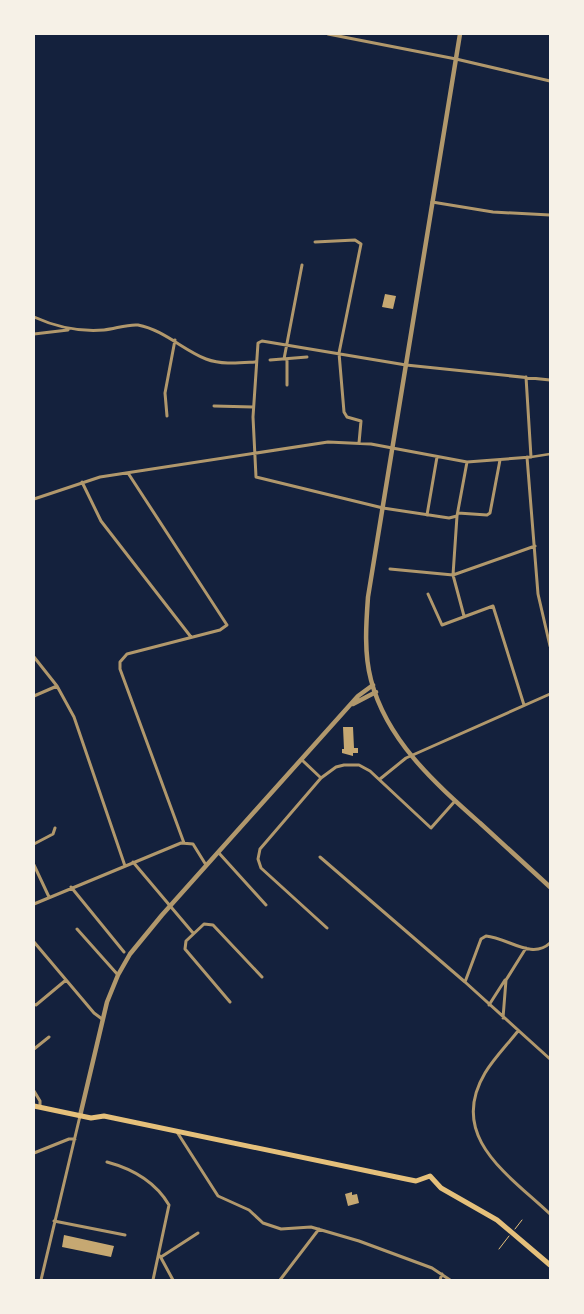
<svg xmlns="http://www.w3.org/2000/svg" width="584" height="1314" viewBox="0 0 584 1314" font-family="Quicksand,sans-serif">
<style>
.building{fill:#c6a872}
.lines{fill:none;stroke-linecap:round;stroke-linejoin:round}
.path{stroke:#e5c07b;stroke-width:1}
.pedestrian{stroke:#b1986c;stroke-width:2.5}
.minor{stroke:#b1986c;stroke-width:3}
.tertiary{stroke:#b1986c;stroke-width:4.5}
.primary{stroke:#e5c07b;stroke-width:5}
</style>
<rect width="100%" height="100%" fill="#14213d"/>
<!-- building -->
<path class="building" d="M385,294l11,2 -3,13 -11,-2z
M343,727h10l1,21h4v5h-5v3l-11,-3v-4h2z
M352,1192v3l5,-1 2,9 -11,3 -3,-12z
M64,1235l50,11 -3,11 -49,-10z"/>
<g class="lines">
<!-- path -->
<path class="path" d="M515,1229l7,-9
M499,1249l10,-13"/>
<!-- pedestrian -->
<path class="pedestrian" d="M531,457l19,-3"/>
<!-- minor -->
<path class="minor" d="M328,34l128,25 94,22
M432,202l61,10 57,3
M315,242l40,-2 6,4 -22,109 5,59 3,5 14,4 -2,22
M34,317c22,10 46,15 70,13 11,-1 23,-6 34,-5 26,5 45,25 68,34 16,6 33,4 49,3
M34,334l34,-4
M284,359l18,-94
M270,360l37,-3
M287,385v-26
M214,406l39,1
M167,416l-2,-23 10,-53
M527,457l11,137 12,52
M128,473l99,152 -7,5 -93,24 -7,8v7l64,174
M82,482l19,39 90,116
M34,499l66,-22 228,-35 43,2 96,18 64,-5 -5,-80
M458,513l29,2 3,-2 10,-53
M427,515l10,-58
M457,516l-8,2 -66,-10 -127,-31 -3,-60 5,-74 4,-2 144,24 144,15
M390,569l63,6 82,-29
M428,594l14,31 51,-19 31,99
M464,616l-11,-41 4,-59 10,-54
M34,657l23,29 17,31 51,149
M34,696l23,-10
M302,760l19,18
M380,779l26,-21 144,-64
M34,844l19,-10 2,-6
M218,852l48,53
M320,857l145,125 85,77
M133,862l60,71
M34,865l15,32
M71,887l53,65
M34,904l147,-61 12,1 13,21
M327,928l-66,-60 -3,-9 2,-10 61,-71 15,-11 8,-2h15l11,6 61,57 24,-27
M77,929l41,46
M34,942l60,71 8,6
M465,982l16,-43 5,-3c22,2 46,24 64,7
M230,1002l-45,-53 1,-8 18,-17 9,1 49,52
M34,1004l2,1 30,-25
M489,1005l16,-25
M503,1018l3,-38 20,-32
M518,1031c-11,14 -24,27 -33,42 -38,64 24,102 65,141
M34,1049l15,-12
M34,1091l6,10v6
M177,1132l41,64 31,14 14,13 18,6 30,-2 48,14 73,27 18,12
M34,1153l35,-14h6
M107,1162c26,7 48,19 62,43l-16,75
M54,1221l71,14
M160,1256l13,24
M161,1257l37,-24
M41,1280l39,-164
M280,1280l39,-51
M440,1280l2,-6"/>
<!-- tertiary -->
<path class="tertiary" d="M460,34l-92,563c-2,27 -4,57 3,83 16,61 64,103 109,143 23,21 47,43 70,64
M353,704l23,-12
M80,1116l27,-114 11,-27 12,-21 32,-39 196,-219 15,-11"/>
<!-- primary -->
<path class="primary" d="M34,1106l57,12 13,-2 302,63 10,2 14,-5 11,12 56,32 53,45"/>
</g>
<!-- border -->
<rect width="584" height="1314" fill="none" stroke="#f6f1e7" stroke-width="70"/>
</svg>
